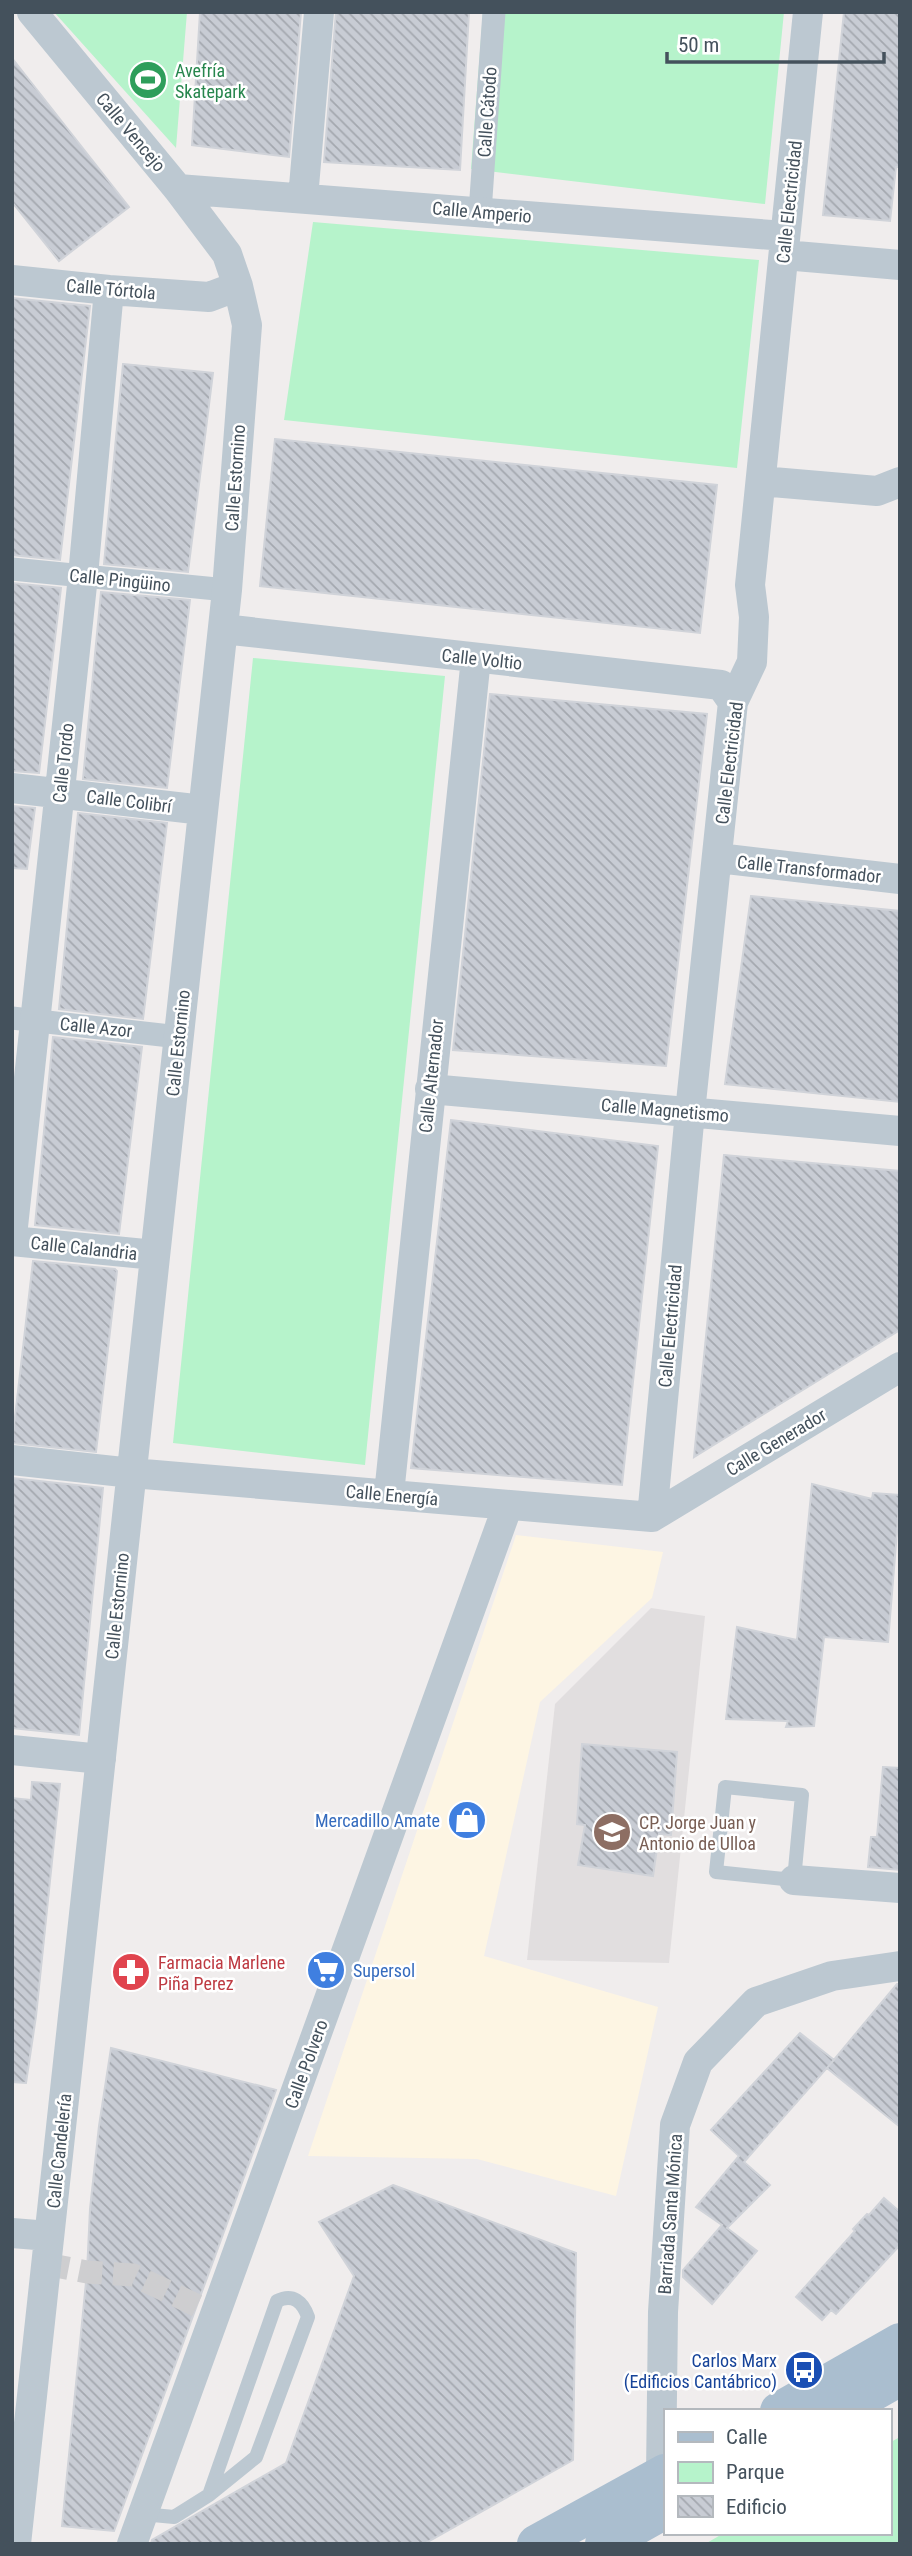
<svg xmlns="http://www.w3.org/2000/svg" width="912" height="2556" viewBox="0 0 912 2556" font-family="'Roboto Condensed',sans-serif">
<style>
.commercial{fill:#fdf5e3}
.education{fill:#e1dedf}
.green{fill:#b6f3cb}
.building{fill:url(#building-back-hatch);stroke:#d0d3d9;stroke-width:2}
.lines{fill:none;stroke-linecap:round;stroke-linejoin:round}
.pedestrian-tunnel{stroke:#ceced0;stroke-width:23;stroke-dasharray:23 11;stroke-linecap:butt}
.service{stroke:#bcc8d1;stroke-width:14}
.pedestrian{stroke:#bcc8d1;stroke-width:23}
.minor{stroke:#bcc8d1;stroke-width:30}
.primary{stroke:#aabecf;stroke-width:38}
.labels{text-anchor:middle;dominant-baseline:central;stroke-width:5;stroke-linejoin:round;paint-order:stroke}
.leisure-label{font-size:18px;fill:#27864d;stroke:#fff;text-anchor:start}
.street-label{font-size:18px;fill:#44515c;stroke:#fff}
.shop-label{font-size:18px;fill:#366cbe;stroke:#fff;text-anchor:end}
.education-label{font-size:18px;fill:#785e54;stroke:#fff;text-anchor:start}
.health-label{font-size:18px;fill:#be3a42;stroke:#fff;text-anchor:start}
.transit-label{font-size:18px;fill:#164399;stroke:#fff;text-anchor:end}
</style>
<defs>
<pattern id="building-back-hatch" width="6" height="6" patternUnits="userSpaceOnUse" patternTransform="scale(1.75)"><rect width="6" height="6" fill="#c8ccd4"/><path d="M-1 5l2 2M0 0l6 6M5-1l2 2" fill="none" stroke="#a4a8af"/></pattern>
</defs>
<rect width="100%" height="100%" fill="#f0eded"/>
<!-- commercial -->
<path class="commercial" d="M516,1535l147,17 -11,46 -112,104 -56,254 174,51 -42,189 -139,-37 -169,-3z"/>
<!-- education -->
<path class="education" d="M651,1608l54,8 -36,347 -142,-3 28,-256z"/>
<!-- green -->
<path class="green" d="M54,12h133l-11,136z
M483,12h301l-19,192 -294,-35z
M313,222l446,38 -22,208 -453,-48z
M253,658l192,18 -80,789 -192,-22z
M900,2437v107h-195l19,-11h165v-90z"/>
<!-- building -->
<path class="building" d="M200,12h101l-12,145 -97,-12z
M336,12h133l-9,158 -136,-8z
M844,12h56v155h-4l-6,54 -67,-6z
M12,58l117,149 -70,54 -47,-59z
M12,298l78,8 -30,254 -48,-5z
M123,364l90,9 -25,199 -84,-8z
M275,439l442,46 -17,148 -440,-47z
M12,583l49,5 -22,185 -27,-2z
M101,592l89,8 -23,188 -84,-9z
M490,694l217,20 -41,352 -213,-16z
M12,806l23,2 -8,61 -15,-1z
M78,813l89,10 -24,196 -84,-10z
M751,896l149,15v191l-175,-18z
M53,1037l89,10 -23,187 -84,-9z
M451,1120l207,26 -36,339 -211,-17z
M724,1155l176,16v159l-206,127z
M33,1261l82,8 2,2 -21,181 -84,-9z
M12,1478l91,10 -24,247 -67,-7z
M812,1484l60,15 1,-6 27,2 -12,147 -64,-5 -10,89 -28,1 2,-6 -62,-2 11,-92 60,13z
M582,1744l95,8 -6,83 -12,-1 -6,42 -75,-11 7,-40 -8,-1z
M883,1767l17,1v102l-32,-3 3,-30h6z
M32,1782l28,2 -24,232 -10,67 -14,-1v-284l19,2z
M897,1984h3v143l-73,-59z
M800,2033l34,27 -90,102 26,23 -43,43 30,23 -45,53 -29,-27v-7l39,-45 -26,-18 43,-51 -28,-26z
M111,2048l165,42 -162,441 -52,-5 25,-254 3,-63 9,-83z
M393,2185l183,68 -3,207 -149,84h-273l1,-4 134,-77 68,-187 -35,-54z
M884,2198l16,14v33l-64,69 -5,-4 -9,10 -26,-23 59,-66 -2,-2 14,-15 2,1z"/>
<g class="lines">
<!-- pedestrian-tunnel -->
<path class="pedestrian-tunnel" d="M46,2264l41,8 46,3 65,31 15,12"/>
<!-- service -->
<path class="service" d="M725,1787l77,8 -8,85 -78,-8z
M142,2514l32,3 35,-22 47,-38 52,-140c-5,-15 -15,-24 -31,-16l-68,194"/>
<!-- pedestrian -->
<path class="pedestrian" d="M480,212l14,-200
M12,569l215,21
M12,1018l167,19"/>
<!-- minor -->
<path class="minor" d="M178,189l607,47
M303,198l16,-186
M784,255l116,10
M12,280l97,10 100,7 29,-11
M761,481l116,10 23,-9
M223,629l498,56 12,17
M12,788l191,22
M718,858l182,21
M430,1089l470,42
M12,1236l71,-660 26,-286
M12,1241l143,14
M12,1460l120,13 520,44
M389,1494l87,-836
M652,1517l38,-405 43,-410 19,-40 2,-45 -4,-32 58,-573
M652,1517l248,-150
M12,1750l89,9
M794,1880l106,8
M12,2233l37,3
M661,2475l2,-163 12,-187 23,-63 58,-60 76,-26 68,-10
M16,2544l211,-1954 20,-265 -9,-39 -11,-32 -49,-65 -146,-177
M132,2544l376,-1039"/>
<!-- primary -->
<path class="primary" d="M779,2411l121,-69
M840,2411l60,-34
M536,2544l129,-71
M604,2544l61,-34"/>
</g>
<!-- icons -->
<defs>
<symbol id="stadium-disc" viewBox="-11 -11 22 22"><circle r="9.5" fill="#2e9e5b" stroke="#fff"/><path d="M0-5a6.5 5 0 1 0 0 10a6.5 5 0 1 0 0-10ZM-3.5-1.8h7v3.6h-7Z" fill="#fff"/></symbol>
<symbol id="shop-disc" viewBox="-11 -11 22 22"><circle r="9.5" fill="#3f7fe0" stroke="#fff"/><path d="M-5-2.5h2.3a2.7 3.5 0 0 1 5.4 0H5L5.5 6h-11ZM-1.5-2.5h3a1.5 2.3 0 0 0-3 0Z" fill="#fff"/></symbol>
<symbol id="school-disc" viewBox="-11 -11 22 22"><circle r="9.5" fill="#8d6e63" stroke="#fff"/><path d="M0-5L7-2L0 1L-7-2ZM-4 1L0 2.5L4 1V4Q0 6-4 4Z" fill="#fff"/></symbol>
<symbol id="supermarket-disc" viewBox="-11 -11 22 22"><circle r="9.5" fill="#3f7fe0" stroke="#fff"/><path d="M-6-5.5h2.5l.6 2H6L4.5 2H-2.5L-4.4-4H-6ZM-1.5 3.2a1.3 1.3 0 1 0 .1 0ZM3 3.2a1.3 1.3 0 1 0 .1 0Z" fill="#fff"/></symbol>
<symbol id="pharmacy-disc" viewBox="-11 -11 22 22"><circle r="9.5" fill="#e0444e" stroke="#fff"/><path d="M-2-6h4v4h4v4h-4v4h-4v-4h-4v-4h4Z" fill="#fff"/></symbol>
<symbol id="bus-disc" viewBox="-11 -11 22 22"><circle r="9.5" fill="#1a4fb4" stroke="#fff"/><path d="M-5-6H5V4H4V6H2V4H-2V6H-4V4H-5ZM-3.5-4V0h7V-4ZM-3.5 1.2v1.5H-2V1.2ZM2 1.2v1.5H3.5V1.2Z" fill="#fff"/></symbol>
</defs>
<g fill-rule="evenodd">
<use href="#stadium-disc" x="126" y="58" width="44" height="44"/>
<use href="#shop-disc" x="445" y="1798" width="44" height="44"/>
<use href="#school-disc" x="590" y="1810" width="44" height="44"/>
<use href="#supermarket-disc" x="304" y="1948" width="44" height="44"/>
<use href="#pharmacy-disc" x="109" y="1950" width="44" height="44"/>
<use href="#bus-disc" x="782" y="2348" width="44" height="44"/>
</g>
<g class="labels">
<!-- leisure labels -->
<g class="leisure-label">
<text x="175" y="70">Avefría<tspan x="175" dy="21">Skatepark</tspan></text>
</g>
<!-- street labels -->
<g class="street-label">
<text transform="translate(487 112) rotate(-86)">Calle Cátodo</text>
<text transform="translate(131 132) rotate(50)">Calle Vencejo</text>
<text transform="translate(789 202) rotate(-84)">Calle Electricidad</text>
<text transform="translate(482 212) rotate(5)">Calle Amperio</text>
<text transform="translate(111 289) rotate(5)">Calle Tórtola</text>
<text transform="translate(235 478) rotate(-86)">Calle Estornino</text>
<text transform="translate(120 580) rotate(6)">Calle Pingüino</text>
<text transform="translate(482 659) rotate(6)">Calle Voltio</text>
<text transform="translate(63 763) rotate(-84)">Calle Tordo</text>
<text transform="translate(729 763) rotate(-83)">Calle Electricidad</text>
<text transform="translate(129 801) rotate(7)">Calle Colibrí</text>
<text transform="translate(809 869) rotate(6)">Calle Transformador</text>
<text transform="translate(96 1027) rotate(6)">Calle Azor</text>
<text transform="translate(178 1043) rotate(-84)">Calle Estornino</text>
<text transform="translate(431 1076) rotate(-84)">Calle Alternador</text>
<text transform="translate(665 1110) rotate(5)">Calle Magnetismo</text>
<text transform="translate(84 1248) rotate(6)">Calle Calandria</text>
<text transform="translate(670 1326) rotate(-85)">Calle Electricidad</text>
<text transform="translate(776 1442) rotate(-31)">Calle Generador</text>
<text transform="translate(392 1495) rotate(5)">Calle Energía</text>
<text transform="translate(117 1606) rotate(-84)">Calle Estornino</text>
<text transform="translate(306 2064) rotate(-70)">Calle Polvero</text>
<text transform="translate(59 2151) rotate(-84)">Calle Candelería</text>
<text transform="translate(670 2214) rotate(-86)">Barriada Santa Mónica</text>
</g>
<!-- shop labels -->
<g class="shop-label">
<text x="440" y="1820">Mercadillo Amate</text>
<text x="353" y="1970" text-anchor="start">Supersol</text>
</g>
<!-- education labels -->
<g class="education-label">
<text x="639" y="1822">CP. Jorge Juan y<tspan x="639" dy="21">Antonio de Ulloa</tspan></text>
</g>
<!-- health labels -->
<g class="health-label">
<text x="158" y="1962">Farmacia Marlene<tspan x="158" dy="21">Piña Perez</tspan></text>
</g>
<!-- transit labels -->
<g class="transit-label">
<text x="777" y="2360">Carlos Marx<tspan x="777" dy="21">(Edificios Cantábrico)</tspan></text>
</g>
</g>
<!-- border -->
<rect width="912" height="2556" fill="none" stroke="#44515c" stroke-width="28"/>
<!-- legend -->
<rect x="664" y="2409" width="228" height="126" fill="#ffffff" stroke="#b4b9be" stroke-width="2"/>
<rect x="678" y="2432" width="35" height="10" fill="#aabecf" stroke="#b4b9be" stroke-width="2"/>
<text x="726" y="2444" font-size="21" fill="#44515c">Calle</text>
<rect x="678" y="2462" width="35" height="21" fill="#b6f3cb" stroke="#b4b9be" stroke-width="2"/>
<text x="726" y="2479" font-size="21" fill="#44515c">Parque</text>
<rect x="678" y="2496" width="35" height="21" fill="url(#building-back-hatch)" stroke="#b4b9be" stroke-width="2"/>
<text x="726" y="2514" font-size="21" fill="#44515c">Edificio</text>
<!-- scale -->
<path d="M667 52v10h217v-10" fill="none" stroke="#44515c" stroke-width="3.5"/>
<text x="678" y="52" font-size="21" fill="#44515c" stroke="#ffffff" stroke-width="5" paint-order="stroke">50 m</text>
</svg>
